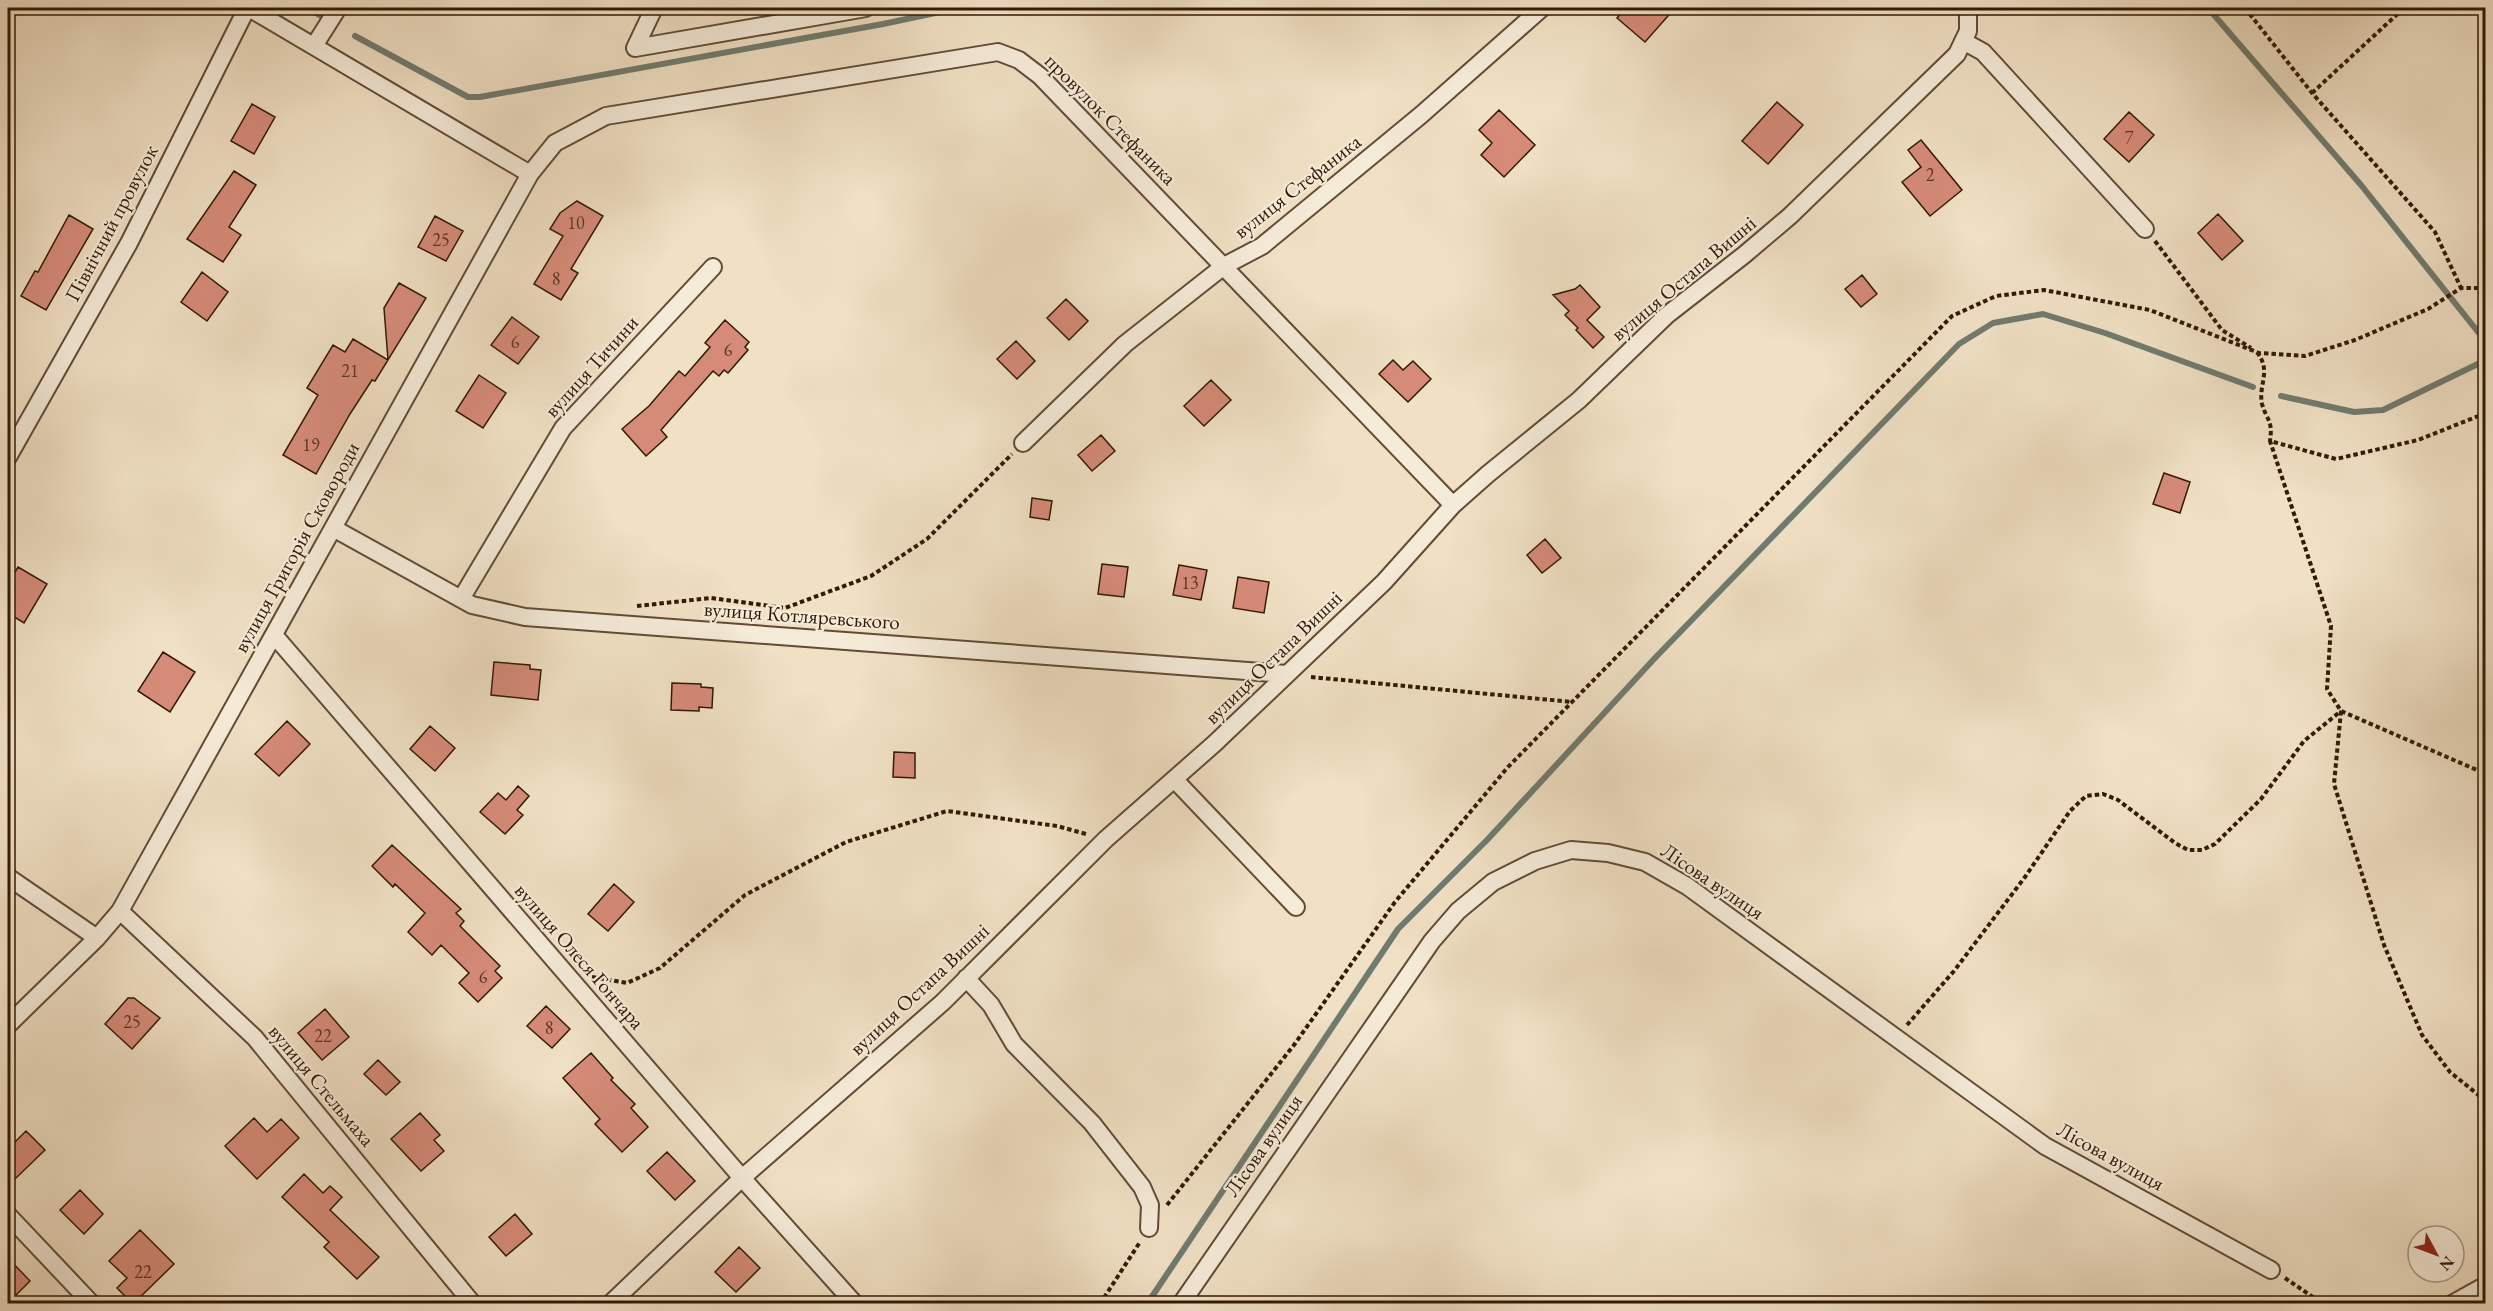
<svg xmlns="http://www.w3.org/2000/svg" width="2493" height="1311" viewBox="0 0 2493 1311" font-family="'EB Garamond',serif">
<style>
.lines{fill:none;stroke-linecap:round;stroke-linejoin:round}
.stream{stroke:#707b6f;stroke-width:6}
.building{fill:#d68b79;stroke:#321905;stroke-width:1.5}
.minor-casing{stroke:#624b35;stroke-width:20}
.path{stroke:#321905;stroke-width:4;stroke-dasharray:4.5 3;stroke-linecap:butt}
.minor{stroke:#f5ebd9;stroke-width:16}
.labels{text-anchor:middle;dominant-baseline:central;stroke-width:4.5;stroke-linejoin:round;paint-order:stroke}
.number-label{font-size:18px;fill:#5b3622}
.street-label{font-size:21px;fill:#321905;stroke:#f5ebd9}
</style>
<rect width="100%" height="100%" fill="#f0e0c4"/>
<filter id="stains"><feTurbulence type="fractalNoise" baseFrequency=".00333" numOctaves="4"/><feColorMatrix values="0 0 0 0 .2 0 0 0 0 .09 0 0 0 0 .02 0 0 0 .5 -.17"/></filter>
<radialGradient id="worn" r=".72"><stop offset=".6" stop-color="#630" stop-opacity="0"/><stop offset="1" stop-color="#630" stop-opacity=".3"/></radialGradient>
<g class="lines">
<!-- stream -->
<path class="stream" d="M307,8l21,12
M2208,8l153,177 125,157
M355,36l113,61h12l403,-73 76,-16
M2281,396l73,16 29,-2 103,-50
M1147,1304l251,-375 90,-90 166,-180 305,-315 34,-21 50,-9 62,19 148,54"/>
</g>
<!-- building -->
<path class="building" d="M1626,8h49l-30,34 -28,-24z
M1777,102l26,23 -35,39 -26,-23z
M252,104l23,13 -21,37 -23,-13z
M1499,110l36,35 -31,32 -23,-22 11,-12 -13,-13z
M2129,112l25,23 -25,27 -25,-23z
M1921,140l41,50 -32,26 -28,-34 19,-15 -13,-17z
M234,171l22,14 -27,42 12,8 -18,27 -36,-23z
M577,201l26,15 -32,53 7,4 -17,27 -27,-16 29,-48 -13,-7 10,-16z
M2218,214l25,27 -21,19 -24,-27z
M69,215l24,14 -47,81 -25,-14 14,-25 3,1z
M435,216l28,15 -17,30 -28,-14z
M202,272l26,20 -21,29 -26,-19z
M1862,275l15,19 -16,13 -16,-18z
M399,283l27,15 -38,62 -4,-52z
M1580,285l20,22 -13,13 17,17 -11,11 -17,-18 2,-2 -13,-13 4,-4 -16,-16 22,-6z
M1066,299l22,22 -19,19 -22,-22z
M512,317l27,20 -21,27 -27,-19z
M725,320l24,22 -4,5 3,3 -20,23 -4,-3 -5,6 -6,-5 -52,59 6,7 -21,19 -24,-27 27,-23 30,-35 6,5 25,-29 -5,-4z
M353,339l35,21 -13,21 -3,-1 -22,34 -34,60 -33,-19 35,-60 -11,-7 26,-43 12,7z
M1016,341l19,20 -18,18 -20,-20z
M1393,360l10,10 10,-9 18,18 -23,23 -29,-28z
M479,375l27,18 -23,35 -27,-17z
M1211,380l20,20 -27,26 -20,-20z
M1101,435l14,16 -23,20 -14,-16z
M2164,473l26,9 -10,31 -27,-9z
M1032,498l20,3 -3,19 -19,-3z
M1545,539l16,19 -19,15 -15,-18z
M1102,564l26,3 -4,30 -26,-3z
M1179,565l28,5 -6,30 -28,-5z
M18,567l29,17 -23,39 -16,-10v-29z
M1238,577l31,5 -5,31 -31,-5z
M163,652l32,20 -25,40 -32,-21z
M494,662l36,3v4l11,1 -3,30 -47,-5z
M672,683l29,1v3l12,1 -1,20 -13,-1v4l-28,-1z
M287,721l23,23 -31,32 -24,-22z
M430,726l25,22 -20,23 -25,-22z
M894,752l21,1v25l-22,-1z
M518,786l11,10 -12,14 6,5 -18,19 -25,-22 18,-19 8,7z
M392,845l69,64 -5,4 8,8 -4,5 40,40 -5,5 7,7 -24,24 -19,-19 10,-10 -28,-28 -9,10 -24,-23 17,-19 -30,-29 -2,3 -21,-21z
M614,884l20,18 -26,29 -20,-17z
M128,998h6l26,20 -28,31 -27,-25z
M546,1006l24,23 -18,19 -25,-22z
M325,1009l24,28 -27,23 -24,-27z
M591,1053l22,25 -2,2 24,24 -4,4 17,19 -26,25 -27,-28 5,-5 -37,-41z
M378,1060l22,22 -14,13 -22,-21z
M420,1113l20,22 -6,5 10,11 -23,20 -30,-32z
M254,1118l13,14 14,-13 18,19 -42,41 -32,-33z
M26,1131l19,19 -30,29 -7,-8v-22z
M667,1152l28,29 -20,19 -28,-29z
M304,1174l19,19 7,-7 12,11 -12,13 49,47 -22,22 -33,-32 5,-5 -47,-45z
M80,1190l23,24 -19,20 -24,-24z
M515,1214l17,20 -26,22 -17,-19z
M140,1230l34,34 -41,40 -16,-16 10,-10 -18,-17z
M739,1247l21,21 -24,24 -21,-20z
M8,1258l22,23 -22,22z"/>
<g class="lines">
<defs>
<path id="minor" d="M249,8l281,166
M654,8l-19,40 231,-40
M1963,41l20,11 162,177
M314,46l24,-38
M1023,443l102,-99 99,-78 38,-20 159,-131 121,-107
M8,457l121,-214 118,-235
M333,528l139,77 53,12 762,57
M461,599l102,-171 150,-161
M274,635l468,543 113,126
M1174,779l122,128
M8,877l89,61
M120,911l135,127 218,266
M966,978l25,27 23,39 78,79 50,64 8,18 -1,23
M8,1025l89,-87 23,-27 410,-737 25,-31 51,-27 392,-64 21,8 21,16 413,429
M8,1215l84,89
M610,1304l132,-126 201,-176 163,-163 108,-95 170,-162 69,-77 35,-31 91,-74 88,-85 77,-60 46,-39 167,-162 11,-23v-23
M1181,1304l251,-363 26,-30 35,-29 42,-21 36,-11 37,3 37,9 42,24 358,260 226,124
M2452,1304l34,-19"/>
</defs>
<!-- minor casing -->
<use href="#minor" class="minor-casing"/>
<!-- path -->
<path class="path" d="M2245,8l67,85 123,139 26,56
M2312,93l92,-85
M2155,241l67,89 29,18
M2257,352c15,20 1,32 5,52 5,17 11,16 8,37
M2486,413l-68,27 -82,19 -66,-18 61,185 -4,63 14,22 145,63
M637,606l74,-8 74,10 86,-32 56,-37 85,-85
M1311,677l261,25
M2341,711l-7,73 50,161 38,90 28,37 36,29
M592,977l35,6 33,-15 85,-73 101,-53 101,-31 110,15 29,8
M1907,1025l47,-54 71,-94 45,-66 16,-15 17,-2 15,6 57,43 13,7h14l13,-6 46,-45 43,-58 37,-30
M1167,1205l127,-160 101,-143 113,-135 444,-451 44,-20 48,-6 106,20 109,43 46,3 50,-16 73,-31 33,-21h25
M2285,1278l38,26
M1100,1304l40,-62"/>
<!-- minor -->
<use href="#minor" class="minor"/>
</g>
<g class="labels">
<!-- number labels -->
<g class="number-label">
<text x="2129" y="137">7</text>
<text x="1930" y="174">2</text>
<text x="576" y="222">10</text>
<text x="441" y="239">25</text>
<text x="556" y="278">8</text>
<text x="515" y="341">6</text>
<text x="728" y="349">6</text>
<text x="350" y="370">21</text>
<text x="311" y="444">19</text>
<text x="1190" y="582">13</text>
<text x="483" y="976">6</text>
<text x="132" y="1021">25</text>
<text x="549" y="1027">8</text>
<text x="323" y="1035">22</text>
<text x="143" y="1271">22</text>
</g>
<!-- street labels -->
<g class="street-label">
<text transform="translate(1111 119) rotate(45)">провулок Стефаника</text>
<text transform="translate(1297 186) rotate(-38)">вулиця Стефаника</text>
<text transform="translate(111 223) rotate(-62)">Північний провулок</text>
<text transform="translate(1683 278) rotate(-40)">вулиця Остапа Вишні</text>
<text transform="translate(591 366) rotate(-48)">вулиця Тичини</text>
<text transform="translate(296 547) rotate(-61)">вулиця Григорія Сковороди</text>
<text transform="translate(802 615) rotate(4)">вулиця Котляревського</text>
<text transform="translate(1273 657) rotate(-44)">вулиця Остапа Вишні</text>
<text transform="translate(1713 881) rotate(34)">Лісова вулиця</text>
<text transform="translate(580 956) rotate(49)">вулиця Олеся Гончара</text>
<text transform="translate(919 989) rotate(-43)">вулиця Остапа Вишні</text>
<text transform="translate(322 1085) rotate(50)">вулиця Стельмаха</text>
<text transform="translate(1263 1145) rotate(-55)">Лісова вулиця</text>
<text transform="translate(2111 1156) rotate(29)">Лісова вулиця</text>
</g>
</g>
<!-- margin -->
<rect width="2493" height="1311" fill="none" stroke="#f0e0c4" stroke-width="30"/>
<rect x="9" y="9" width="2475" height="1293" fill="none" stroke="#321905" stroke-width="3"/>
<rect x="15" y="15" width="2463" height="1281" fill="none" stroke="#321905" stroke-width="1.5"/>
<!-- north arrow -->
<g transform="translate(2436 1254) rotate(131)"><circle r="28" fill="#f5ebd9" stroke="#a79784" stroke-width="1.5"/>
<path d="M0-4.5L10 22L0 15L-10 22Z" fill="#8f2418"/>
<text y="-9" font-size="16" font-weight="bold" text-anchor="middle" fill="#321905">N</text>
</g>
<rect width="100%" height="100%" filter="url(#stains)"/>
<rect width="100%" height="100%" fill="url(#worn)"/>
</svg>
